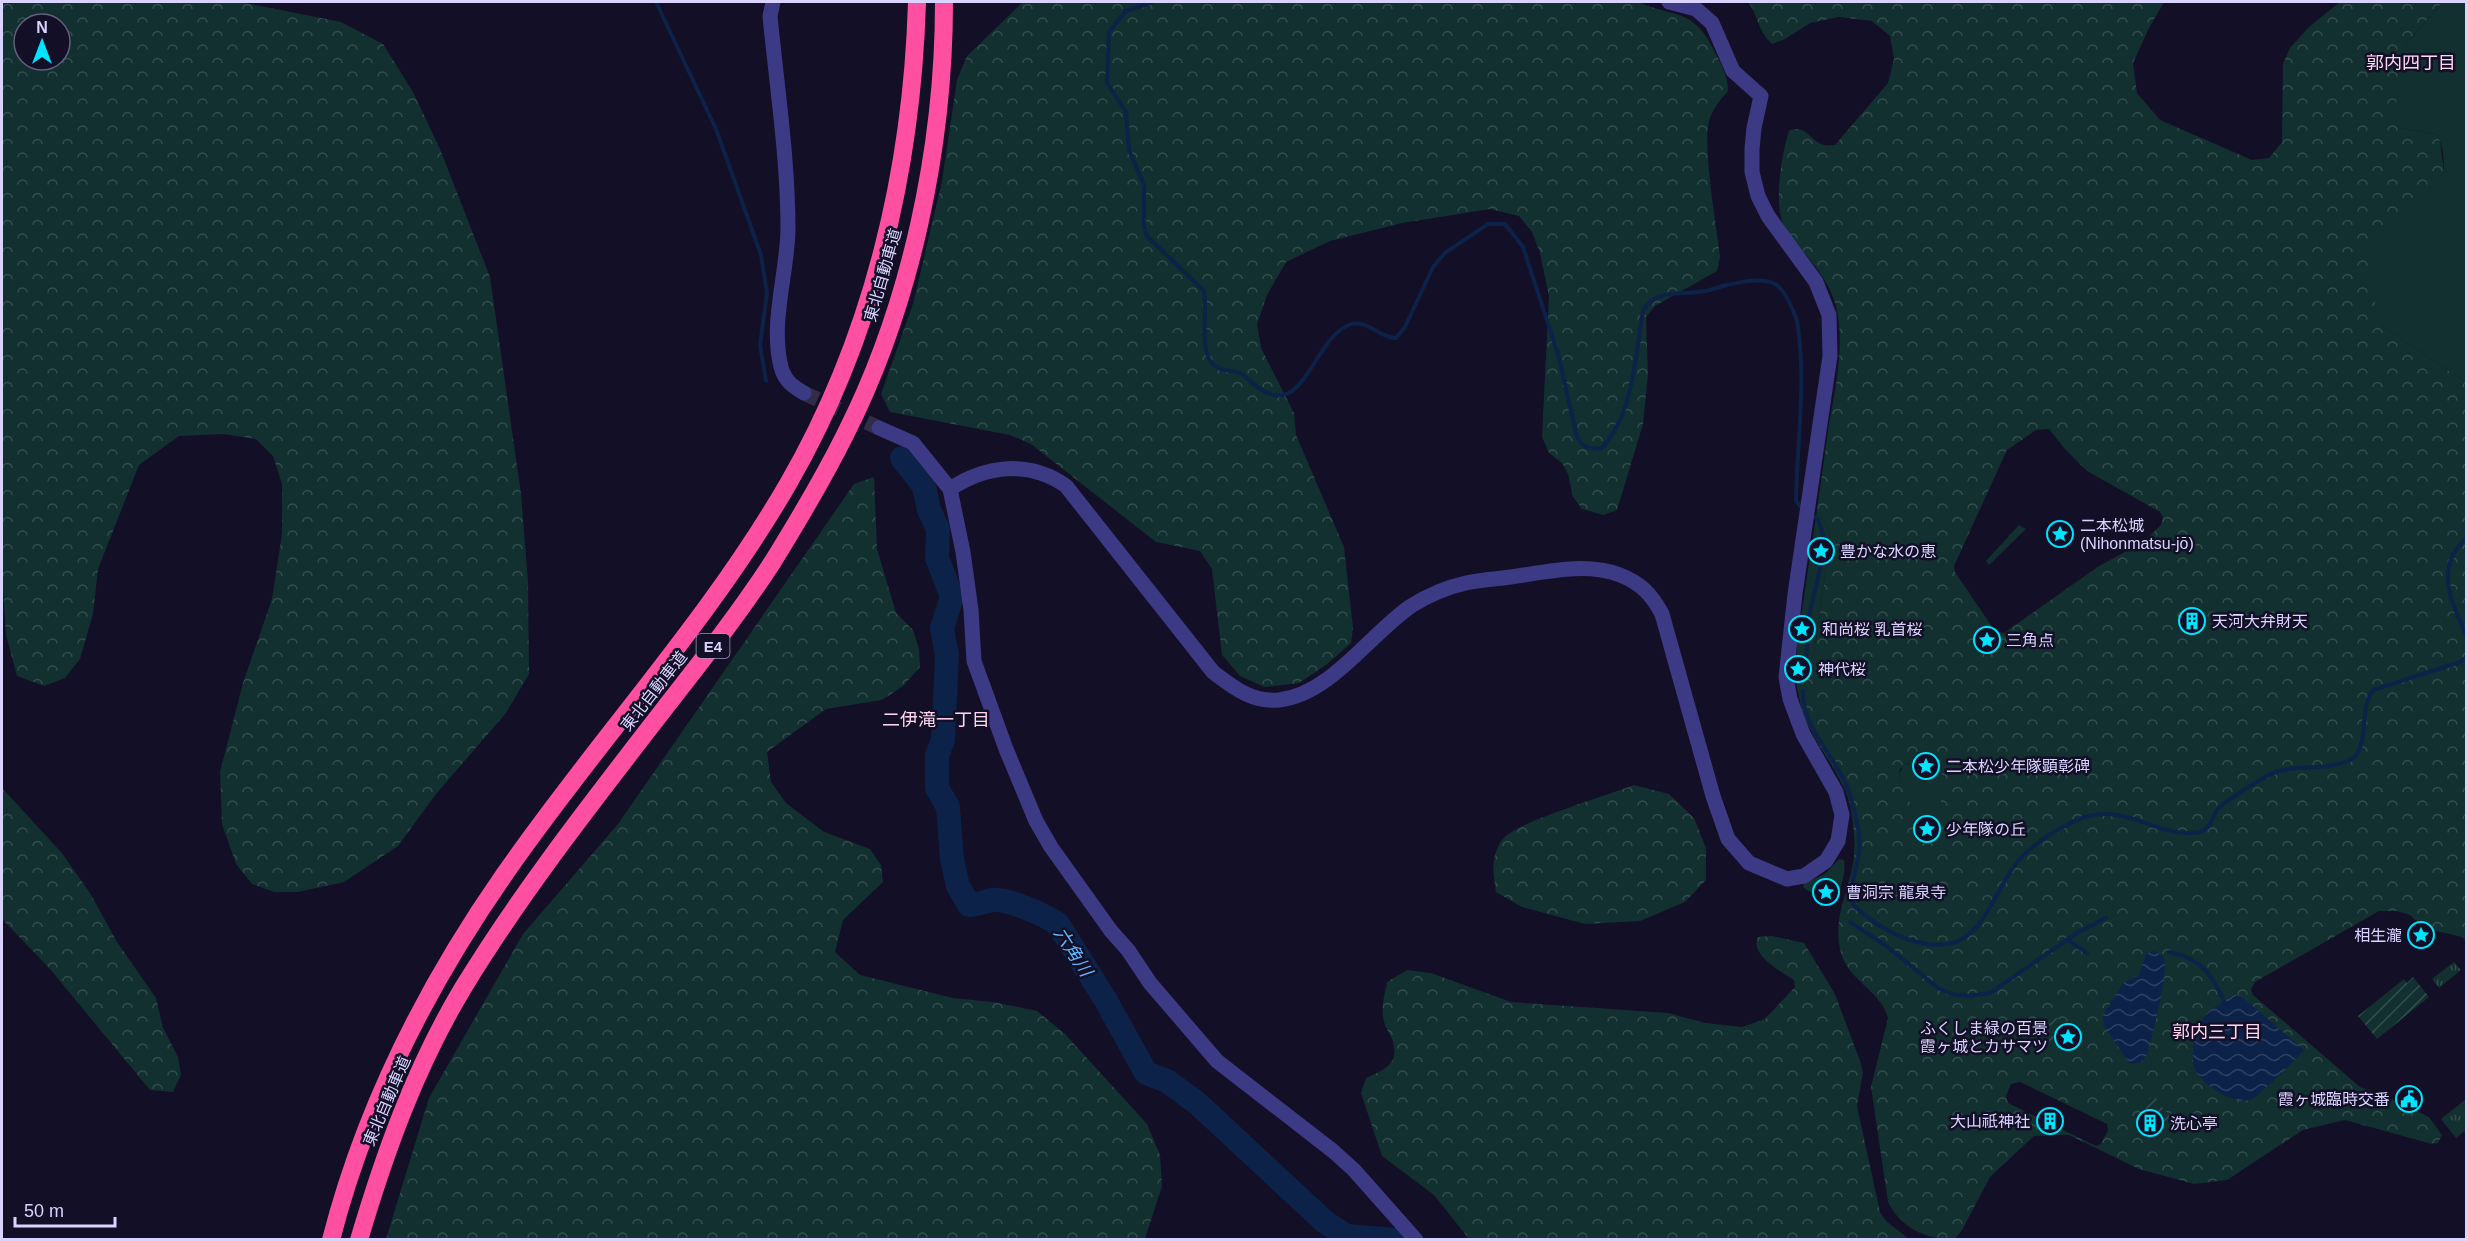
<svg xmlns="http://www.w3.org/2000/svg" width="2468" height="1241" viewBox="0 0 2468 1241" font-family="Helvetica,'Noto Sans JP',sans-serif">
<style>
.grass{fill:url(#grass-tufts)}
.forest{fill:url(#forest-crowns);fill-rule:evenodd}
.park{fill:#12302f}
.garden{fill:url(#garden-furrows)}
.water{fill:url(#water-waves)}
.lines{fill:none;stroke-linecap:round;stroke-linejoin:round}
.stream{stroke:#0c2248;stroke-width:4}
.river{stroke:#0c2248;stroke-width:24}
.tertiary-tunnel{stroke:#312d47;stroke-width:15;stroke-dasharray:15 8;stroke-linecap:butt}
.tertiary{stroke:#3d3a85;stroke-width:15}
.motorway{stroke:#ff4fa3;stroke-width:18}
.labels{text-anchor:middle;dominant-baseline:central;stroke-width:5;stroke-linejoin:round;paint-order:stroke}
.shield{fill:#130f26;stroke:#9e99be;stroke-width:1.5}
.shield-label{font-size:15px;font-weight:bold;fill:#d9d4ff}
.street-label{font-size:16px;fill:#d9d4ff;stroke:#130f26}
.poi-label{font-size:16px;fill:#d9d4ff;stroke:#130f26;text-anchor:start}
.neighbourhood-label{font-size:18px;fill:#ffd6f0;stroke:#130f26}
.water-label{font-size:18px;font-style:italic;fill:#62b6ff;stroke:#130f26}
</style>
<defs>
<pattern id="grass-tufts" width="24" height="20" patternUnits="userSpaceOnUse" patternTransform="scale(1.5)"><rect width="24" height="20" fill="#12302f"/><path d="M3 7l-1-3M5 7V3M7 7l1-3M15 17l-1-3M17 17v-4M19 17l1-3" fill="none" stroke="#344d4e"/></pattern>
<pattern id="forest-crowns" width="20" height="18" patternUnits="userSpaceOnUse" patternTransform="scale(1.5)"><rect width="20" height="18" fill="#12302f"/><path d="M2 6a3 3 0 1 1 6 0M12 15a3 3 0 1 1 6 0" fill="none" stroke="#344d4e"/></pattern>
<pattern id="garden-furrows" width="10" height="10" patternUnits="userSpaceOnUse" patternTransform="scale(1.5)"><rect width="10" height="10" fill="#12302f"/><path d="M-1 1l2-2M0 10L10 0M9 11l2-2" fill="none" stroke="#344d4e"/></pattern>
<pattern id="water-waves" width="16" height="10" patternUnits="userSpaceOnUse" patternTransform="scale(1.5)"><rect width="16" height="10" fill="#0c2248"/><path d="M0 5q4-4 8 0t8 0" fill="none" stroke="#2f4163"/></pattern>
</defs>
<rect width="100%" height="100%" fill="#130f26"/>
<!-- grass -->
<path class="grass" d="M2019,525l7,4 -37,36 -3,-4z
M2454,962l7,8 -22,18 -7,-9z
M2466,1099v31l-10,8 -15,-19z"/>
<!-- forest -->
<path class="forest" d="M2,2h238l101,20 42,22 30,48 27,57 50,128 31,217 7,88 1,92 -23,39 -70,81 -38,52 -54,36 -46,10h-24l-22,-8 -16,-20 -14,-40 -2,-52 23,-89 29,-84 10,-65v-50l-9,-28 -17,-17 -33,-5 -44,2 -40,29 -41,104 -5,45 -13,45 -15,19 -21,8 -27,-10 -11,-41 -4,-62zM24,24h36v36h-36z
M1023,2h615c44,18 55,5 79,54 6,12 11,21 11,35 -7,8 -14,16 -18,27 -9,24 7,109 10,139l-3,14 -62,35 -9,11 2,57 -5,50 -26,86 -14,5 -21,-6 -9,-12 -5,-23 -6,-11 -13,-10 -7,-16 7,-141 -9,-43 -8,-21 -13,-16 -29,-7 -88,14 -72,18 -44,21 -19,33 -10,29 4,24 33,65 2,22 48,112 9,81 -2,15 -25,22 -27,18 -34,4 -25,-11 -18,-21 -10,-86 -12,-18 -44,-9 -125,-98 -21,-9 -120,-23 -9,-18 32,-90 29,-123 15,-101 10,-24z
M1748,2h416l-15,26 -16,35 4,30 23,27 92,40 17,-2 13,-16 1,-78 7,-16 19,-21 31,-25h103l-39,44 -5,82 37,6 4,6 4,33 -62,153 84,56v559l-4,-4 -38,-9 -14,-13 -13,-4h-18l-124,71 -4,7 2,6 107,92 36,14 33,16 13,18 -4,8 -6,1 -87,-24 -42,10 -76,50 -33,4 -55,-15 -70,-34 -35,1 -44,41 -28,53 -7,9c-28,2 -55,-12 -67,-37l-17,-115 17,-69c-7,-27 -39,-37 -47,-65 -9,-34 6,-57 12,-89 3,-18 1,-36 -2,-54 -5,-29 -28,-55 -41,-81 -8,-15 -11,-30 -14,-48l10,-9 8,-19 16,-114 -2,-11 -11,-18c4,-29 8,-58 12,-86 7,-38 16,-80 7,-118 -9,-33 -35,-53 -52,-81 -11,-19 -2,-73 5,-94 16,-8 21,10 35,14 4,1 7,0 11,0l53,-62 6,-24 -4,-23 -18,-15 -33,-4 -29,6 -25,16 -13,5c-16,-15 -12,-26 -24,-42zM2049,429l16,20 22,22 73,41 3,5 -2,8 -18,17 -44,24 -95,67 -9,-2 -40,-59 -1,-6 53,-116 29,-20zM1909,763l14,66 -3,-2 -21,-53 1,-5zM2020,1082l87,42 1,6 -7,14 -5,2 -88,-43 -2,-7 5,-12z
M874,477l3,72 19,64 17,17 6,19 1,18 -17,19 -21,14 -56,9 -59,43 4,30 15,21 38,29 46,17 11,16 2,17 -40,38 -8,32 25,23 93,23 40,4 44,9 28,23 82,90 13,31 2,31 -17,53h-759l43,-141 94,-164 95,-110 236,-340z
M1634,785l35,9 25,24 12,30v32l-21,22 -45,19 -55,3 -63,-17 -26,-15c-3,-19 -6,-36 7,-53 13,-17 106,-44 131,-54z
M2,788l59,64 29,41 27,49 39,56 7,30 15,29 3,18 -8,17 -23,-2 -100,-121 -48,-50z
M1772,936l32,7 31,51 25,67 3,11 -6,34 23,106 6,9 23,18h-440l-35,-44 -52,-39 -21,-63 5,-15c18,-8 33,-13 27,-36 -1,-6 -6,-11 -8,-17 -5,-15 -1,-28 2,-43l20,-12 24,3 80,29 157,11 37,10 37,4 23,-8 30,-32 -1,-7c-12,-8 -45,-25 -36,-43z"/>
<!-- park -->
<path class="park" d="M2443,2h23v380l-84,-56 -4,-7 -10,-63 1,-6 72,-71c5,-11 3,-35 -5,-45l-37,-6 -5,-8 10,-74z
M1817,510l11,18 2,11 -16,114 -8,19 -10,6 1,-35z
M1933,762l9,6 -2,59 -17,2 -4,-2 -20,-53 5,-9z
M1839,859l5,1c2,13 -3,32 -11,42l-6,1 -24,-16 1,-4 21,-9z"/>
<!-- garden -->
<path class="garden" d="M2413,977l16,20 -52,42 -19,-23 46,-37 3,4z
M2037 1029a13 13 0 1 1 26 0a13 13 0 1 1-26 0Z
M2153,1096l19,23 -10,7 -14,-18 -3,1 -4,-4z"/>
<!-- water -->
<path class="water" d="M2153,951c4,1 9,3 11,8 5,10 -13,84 -18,98l-6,6 -10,1 -26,-38 -1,-11 20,-32 16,-8 7,-21z
M2233,995h7l64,55c-5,7 -47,48 -54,50 -18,5 -51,-17 -56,-33 -4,-13 2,-39 10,-50 6,-9 21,-15 29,-22z"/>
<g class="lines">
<!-- stream -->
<path class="stream" d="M656,2l60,127 45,126 6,38 -7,52 6,36
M1153,2l-27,9 -17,21 -2,51 19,29 3,38 15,35v42l3,9 57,55c4,20 -6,64 11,75 12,8 22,1 33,13 55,54 62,-39 101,-54 18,-7 30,13 47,13l9,-11 28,-60 12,-14 43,-29h17l18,23 35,107 19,83c7,11 12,13 25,11 32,-35 33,-92 41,-137 14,-26 45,-13 70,-22 15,-5 47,-13 62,-5 10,5 22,33 23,43 8,58 -1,117 -2,174l8,10
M2466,539c-33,29 -14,63 0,96
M1805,671l5,-60 16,-66 -8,-26 -8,-4
M1803,691c-2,38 37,69 47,104 6,19 12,45 8,64 -4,17 -8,29 -5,46 23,22 61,44 94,39 38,-5 50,-60 72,-84 15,-16 36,-30 56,-39 49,-23 81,19 124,11 13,-3 12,-15 19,-23 6,-8 39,-27 49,-33 27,-15 63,-2 88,-19 14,-19 4,-47 18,-67l87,-28 6,-4
M1850,922l35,23 53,43 14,6 16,2 22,-3 87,-60 29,-15
M2068,940l19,13
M2169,952c33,7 43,22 56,51"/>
<!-- river -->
<path class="river" d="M902,458l22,28 5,24 9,19 -1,29 15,39 -10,31 5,27 -4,85 -6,15v33l11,19 4,52 6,27 11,19c9,0 15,-3 23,-5 15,-2 53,15 66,24l47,75 41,74 21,8 30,22 128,119 22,14 48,4"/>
<!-- tertiary-tunnel -->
<path class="tertiary-tunnel" d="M804,393l75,35"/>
<!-- tertiary -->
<path class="tertiary" d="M773,2l-3,14c7,72 18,143 18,214 -1,45 -18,93 -7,137 4,14 11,19 23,26
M879,428l34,15 37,46 13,63 8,58 3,51 32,88 30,72 15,26 60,84 17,19 22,33 67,78 116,90 21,19 62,70
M950,489c36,-24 80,-29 116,-3l147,186c20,15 39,31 66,28 52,-6 90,-65 132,-94 16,-10 37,-19 55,-23 15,-3 30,-4 45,-6 35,-5 75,-15 109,-2 21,8 32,20 42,39l51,182 15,43 21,24 38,16 17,-3 22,-15 12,-20 4,-26 -6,-23 -33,-58 -13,-35 -4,-22 9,-83 35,-238 -1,-41 -13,-33 -48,-66 -10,-20 -6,-24v-23l2,-21 7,-32 -28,-25 -21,-48 -16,-14 -27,-7"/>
<!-- motorway -->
<path class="motorway" d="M331,1240c34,-133 95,-253 173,-365 92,-133 203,-251 284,-391 85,-147 124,-314 129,-482
M359,1240c26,-88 57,-174 104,-252 61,-100 134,-192 205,-284 36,-46 72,-92 104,-141 26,-42 51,-84 73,-128 66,-130 99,-288 99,-433"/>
</g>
<!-- icons -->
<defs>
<symbol id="sight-ring" viewBox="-11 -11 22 22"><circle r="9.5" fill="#130f26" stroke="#00e5ff" stroke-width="1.5"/><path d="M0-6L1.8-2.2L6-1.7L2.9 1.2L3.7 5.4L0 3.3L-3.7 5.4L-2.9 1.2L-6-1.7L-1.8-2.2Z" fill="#00e5ff"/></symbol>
<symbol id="building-ring" viewBox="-11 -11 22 22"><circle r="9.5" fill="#130f26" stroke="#00e5ff" stroke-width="1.5"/><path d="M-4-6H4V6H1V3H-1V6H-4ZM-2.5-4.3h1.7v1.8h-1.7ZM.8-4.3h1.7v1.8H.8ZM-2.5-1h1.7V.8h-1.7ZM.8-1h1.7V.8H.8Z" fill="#00e5ff"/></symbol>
<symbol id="civic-ring" viewBox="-11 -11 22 22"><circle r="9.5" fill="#130f26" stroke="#00e5ff" stroke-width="1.5"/><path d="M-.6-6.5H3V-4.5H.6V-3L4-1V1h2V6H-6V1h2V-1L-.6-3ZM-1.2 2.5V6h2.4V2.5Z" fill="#00e5ff"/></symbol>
</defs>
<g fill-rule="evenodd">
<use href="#sight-ring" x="2045" y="519" width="30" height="30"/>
<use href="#sight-ring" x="1806" y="536" width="30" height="30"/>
<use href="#building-ring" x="2177" y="606" width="30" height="30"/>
<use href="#sight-ring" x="1787" y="614" width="30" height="30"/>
<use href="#sight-ring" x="1972" y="625" width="30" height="30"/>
<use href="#sight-ring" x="1783" y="654" width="30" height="30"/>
<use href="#sight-ring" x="1911" y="751" width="30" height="30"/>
<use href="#sight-ring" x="1912" y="814" width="30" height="30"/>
<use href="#sight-ring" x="1811" y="877" width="30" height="30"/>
<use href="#sight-ring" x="2406" y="920" width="30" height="30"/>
<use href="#sight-ring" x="2053" y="1022" width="30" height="30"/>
<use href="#civic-ring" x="2394" y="1084" width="30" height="30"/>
<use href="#building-ring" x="2035" y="1106" width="30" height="30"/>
<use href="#building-ring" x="2135" y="1108" width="30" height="30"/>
</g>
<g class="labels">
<!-- shield labels -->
<rect class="shield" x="696.5" y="634" width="33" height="24" rx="4.5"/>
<g class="shield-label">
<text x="713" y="646">E4</text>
</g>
<!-- street labels -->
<g class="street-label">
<text transform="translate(883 275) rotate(-74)">東北自動車道</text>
<text transform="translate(654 691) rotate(-52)">東北自動車道</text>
<text transform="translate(387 1101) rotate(-67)">東北自動車道</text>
</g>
<!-- poi labels -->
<g class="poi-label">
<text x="2080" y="525">二本松城<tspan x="2080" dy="18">(Nihonmatsu-jō)</tspan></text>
<text x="1840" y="551">豊かな水の恵</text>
<text x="2212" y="621">天河大弁財天</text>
<text x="1822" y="629">和尚桜 乳首桜</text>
<text x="2006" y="640">三角点</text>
<text x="1818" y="669">神代桜</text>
<text x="1946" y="766">二本松少年隊顕彰碑</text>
<text x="1946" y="829">少年隊の丘</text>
<text x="1846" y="892">曹洞宗 龍泉寺</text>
<text x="2402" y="935" text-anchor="end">相生瀧</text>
<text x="2048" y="1028" text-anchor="end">ふくしま緑の百景<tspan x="2048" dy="18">霞ヶ城とカサマツ</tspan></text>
<text x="2390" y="1099" text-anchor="end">霞ヶ城臨時交番</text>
<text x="2030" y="1121" text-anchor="end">大山祇神社</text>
<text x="2170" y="1123">洗心亭</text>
</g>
<!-- neighbourhood labels -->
<g class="neighbourhood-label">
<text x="2411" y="63">郭内四丁目</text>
<text x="936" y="720">二伊滝一丁目</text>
<text x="2217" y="1032">郭内三丁目</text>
</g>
<!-- water labels -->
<g class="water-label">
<text transform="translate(1073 952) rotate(57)">六角川</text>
</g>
</g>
<!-- border -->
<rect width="2468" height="1241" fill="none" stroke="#d9d4ff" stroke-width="6"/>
<!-- north arrow -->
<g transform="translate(42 42)"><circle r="28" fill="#130f26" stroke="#625e7d" stroke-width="1.5"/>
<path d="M0-4.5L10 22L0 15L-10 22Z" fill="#00e5ff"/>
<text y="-9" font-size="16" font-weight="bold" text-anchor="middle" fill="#d9d4ff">N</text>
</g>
<!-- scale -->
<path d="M15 1217v9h100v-9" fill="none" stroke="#d9d4ff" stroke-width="3"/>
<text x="24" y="1217" font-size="18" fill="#d9d4ff" stroke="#130f26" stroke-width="4.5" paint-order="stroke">50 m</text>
</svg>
